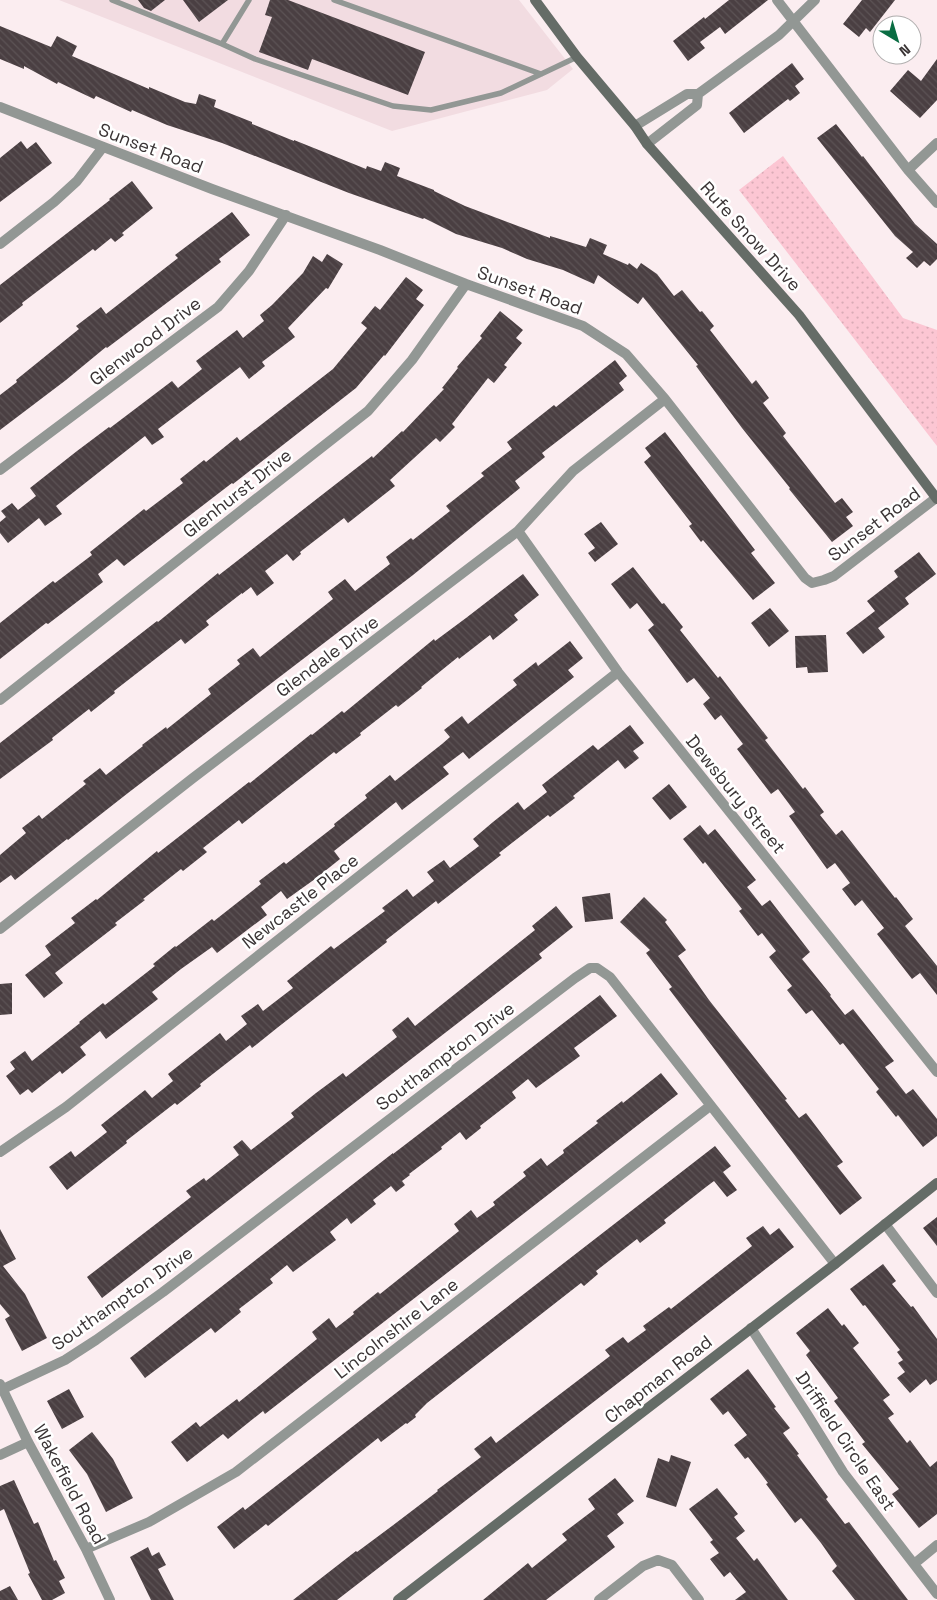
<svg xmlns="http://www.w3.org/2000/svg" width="937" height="1600" viewBox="0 0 937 1600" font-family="'Space Grotesk',sans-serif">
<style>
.built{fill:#f2dce1}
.grass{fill:url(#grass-dots)}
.building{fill:url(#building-back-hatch)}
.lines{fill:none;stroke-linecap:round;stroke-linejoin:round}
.lane{stroke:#929794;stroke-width:5.5}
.street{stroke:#929794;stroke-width:10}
.secondary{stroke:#656c67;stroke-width:10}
.labels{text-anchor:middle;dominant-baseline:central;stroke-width:5;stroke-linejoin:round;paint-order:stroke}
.street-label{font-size:18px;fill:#3a3435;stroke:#fff}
</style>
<defs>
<pattern id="grass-dots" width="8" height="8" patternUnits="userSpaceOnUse" patternTransform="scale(1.25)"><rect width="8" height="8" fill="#fcc6d3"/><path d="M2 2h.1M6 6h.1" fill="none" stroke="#d9abb6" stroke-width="1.8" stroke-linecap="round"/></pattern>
<pattern id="building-back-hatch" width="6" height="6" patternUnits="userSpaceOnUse" patternTransform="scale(1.25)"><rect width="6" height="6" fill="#4a3f42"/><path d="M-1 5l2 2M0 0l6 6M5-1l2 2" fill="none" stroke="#5c5355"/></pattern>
</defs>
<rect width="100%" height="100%" fill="#fbedf0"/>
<!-- built -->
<path class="built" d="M59,0h460l54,69 -26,21 -155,41z"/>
<!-- grass -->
<path class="grass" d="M783,156l120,162 34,12v116l-198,-256z"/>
<!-- building -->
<path class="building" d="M138,0h27l-14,11 -7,-3z
M183,0h45l-29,22z
M270,0h18l137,52 -17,43 -96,-36 -4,11 -49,-18 13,-35 -7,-2z
M729,0h39l-43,34 -5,-7 -20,15 5,6 -17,13 -15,-20 31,-24 1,2z
M862,0h33l-25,32 -4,-4 -7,9 -16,-13z
M0,26l51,21 6,-11 20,10 -5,10 77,33v-2l36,15 11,2 3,-10 17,6 -2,7 38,15v2l42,17v-1l72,29 1,-3 14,5 4,-9 15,6 -3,8 37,14v1l31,15 85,32v-2l36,11 4,-9 17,7 -4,9 25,11 1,-2 8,6 4,-6 16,11 17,22 8,-6 18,22 2,-1 12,15 -4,4 42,54 4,-4 13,18 -6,5 23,30 -3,3 52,67 7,-5 11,14 -7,5 7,9 -21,16 -43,-53 1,-1 -48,-60 -46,-62 2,-1 -55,-68 -5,7 -40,-29 -4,9 -31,-14 -36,-11 -25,-11 -46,-14 -32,-16 -1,1 -74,-26 -127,-50 -55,-18 -35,-15 -1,2 -35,-16 -2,3 -36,-17 -1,2 -33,-18v3l-24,-10z
M937,59v41l-17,18 -30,-27 18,-21 13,11z
M792,63l12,16 -9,7 5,7 -10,8 -2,-2 -44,34 -15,-20z
M836,124l26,33 1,-1 52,68 22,20v15l-7,7 -6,-5 -7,7 -11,-10 7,-6 -18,-16 -78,-98z
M21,141l6,8 9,-7 16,21 -52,39v-44z
M132,181l21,27 -31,25 2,2 -9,7 -4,-4 -16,13 -2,-2 -71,54 1,2 -23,18v-38l110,-85 -1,-1z
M232,212l18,23 -31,24 2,3 -114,86 -1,-1 -40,33 -66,50v-35l17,-13 -1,-2 63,-51 -3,-3 25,-19 5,7 72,-56 -3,-3z
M327,254l16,10 -15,25 -2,-1 -38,40 7,9 -33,25 3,4 -16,13 -9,-12 -82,62 6,8 -12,8 -7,-9 -89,70 6,8 -17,12 -6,-8 -31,25 -8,-10v-11l6,-5 -5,-6 11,-8 6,7 18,-14 -6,-8 47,-37 32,-24 1,1 62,-47 6,7 24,-19 -6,-8 41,-31 6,8 21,-17 -4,-6 12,-10 31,-32 10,-17 9,6z
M406,277l17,13 -7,9 8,6 -39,51 -1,-1 -28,33 -123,96 -1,-1 -108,83 -7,-7 -19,15 5,8 -55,42 -2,-1 -46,36v-36l53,-42 2,2 37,-28 -2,-3 54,-43 2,2 37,-28 -3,-4 24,-19 2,2 31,-25 3,4 93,-72 34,-41 -6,-5 14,-17 5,4z
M500,311l23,19 -7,8 6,5 -18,22 3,2 -13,16 -6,-5 -36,46 3,3 -15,15 -4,-4 -46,42 5,6 -47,37 -4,-5 -44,34 1,2 -8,7 -6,-7 -22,17 9,12 -17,13 -6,-9 -9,7v-1l-36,28 3,4 -24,19 -4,-5 -67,52 1,2 -24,19 -2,-3 -37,29 1,2 -53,39v-36l157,-122 1,1 60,-49 1,2 153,-119 1,2 29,-27 1,1 41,-43 -2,-1 16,-20 -1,-1 25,-29 -2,-2z
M615,360l12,16 -8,7 5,7 -82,63 3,4 -30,24 5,7 -107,87 -285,218 -60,47 -1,-1 -52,41 -4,-5 -11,8v-28l26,-22 -4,-5 17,-13 3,4 44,-35 -3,-3 17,-13 6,7 37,-29 -1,-1 24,-18 1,2 44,-35 -3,-5 32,-25 -3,-4 16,-12 7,9 73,-58 -5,-7 17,-13 10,12 35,-27 -4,-7 25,-19 2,2 37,-29 -4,-5 38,-30 -3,-3 31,-24 -5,-7 47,-37 2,2z
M665,432l90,118 -4,3 24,30 -22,17 -50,-60 -2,2 -12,-16 3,-2 -48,-62 7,-6 -6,-8z
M601,522l17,22 -23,18 -7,-9 7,-5 -11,-14z
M919,552l17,22 -31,24 4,6 -31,24 7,9 -22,17 -17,-21 29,-22 -8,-10 31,-24 -4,-6z
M633,567l29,37 2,-1 19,24 -3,3 38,48 2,-2 19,25 29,37 -3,2 38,49 2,-2 19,25 -4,3 16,20 6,-5 53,68 1,-1 17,22 -8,7 32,40v29l-17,-22 -8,6 -35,-45 7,-6 -22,-28 -7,6 -13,-17 8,-6 -15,-20 -8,6 -38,-53 6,-4 -17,-23 -7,5 -34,-45 6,-5 -22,-29 -6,5 -12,-16 7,-6 -16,-20 -7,5 -39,-53 6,-5 -17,-22 -7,6 -19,-25z
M523,574l16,21 -25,20 4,5 -25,20 -3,-5 -31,24 -1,-2 -37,30 1,1 -24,19 -2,-2 -36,28 1,2 -25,19 -2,-2 -92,72 -3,-4 -36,28 4,4 -24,19 -2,-2 -38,30 2,1 -30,23 2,2 -62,48 8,10 -19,15 -19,-23 26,-20 -6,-9 30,-23 -4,-5 25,-19 1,1 60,-49 1,2 91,-71 1,1 61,-49 1,1 30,-24 2,2 90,-74 1,2 31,-23z
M770,608l19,23 -20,16 -18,-24z
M826,635l2,37 -20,1 -1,-6 -11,1 -1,-32z
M570,641l13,17 -15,12 6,7 -105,82 -6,-7 -20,15 6,7 -47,36 -6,-8 -34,27 -28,22 6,8 -25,20 -28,20 -6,-8 -20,16 6,8 -50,38 -5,-6 -31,22 -29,23 6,7 -52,40 -6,-8 -20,16 6,8 -24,19 -2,-3 -28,22 -4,-4 -8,6 -14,-19 9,-7 -5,-7 15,-11 7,10 48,-38 -1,-1 24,-19 2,2 50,-39 -2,-2 22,-18 1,1 36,-28 2,2 47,-37 -2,-3 25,-19 2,2 49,-38 -1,-2 33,-26 -2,-3 25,-20 5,6 47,-37 8,-7 -6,-7 18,-14 6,8 49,-39 -4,-5 23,-18 2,4z
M630,725l14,18 -11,8 6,7 -14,11 -7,-9 -45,36 2,2 -25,19 -2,-2 -49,38 2,2 -63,49 -2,-3 -50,39 1,2 -110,86 -25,20 -2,-3 -50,39 1,2 -24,19 -2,-2 -49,38 1,2 -60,47 -18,-23 22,-16 4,6 32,-25 -6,-7 44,-35 7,8 21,-17 -5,-7 52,-41 6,8 21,-17 -6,-8 17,-12 5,7 30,-23 -6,-7 44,-35 3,3 51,-38 -3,-3 25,-19 6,8 21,-16 -7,-9 17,-12 6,8 29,-22 -6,-7 20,-17 25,-20 6,8 23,-18 -5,-7 51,-40 5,5z
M669,784l18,23 -17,13 -18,-22z
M700,825l8,10 7,-6 21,26 20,25 -9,7 15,19 8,-6 40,52 -8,7 29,36 -1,1 15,19 8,-6 41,52 -9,6 21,27 7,-5 24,30v17l-14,11 -25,-32 -2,2 -20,-25 3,-3 -36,-46 -3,2 -28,-35 -6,4 -19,-24 5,-4 -23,-29 7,-6 -14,-18 -4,3 -19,-25 3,-2 -37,-47 -2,2 -20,-25z
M610,893l3,26 -28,3 -3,-25z
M644,897l23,23 -2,2 21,28 -8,6 31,44 78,99 -2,1 14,18 7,-5 37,49 -6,4 25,32 -22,17 -171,-226 3,-2 -26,-34 4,-3 -30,-28z
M556,906l17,21 -34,27 3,4 -440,340 -15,-21 104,-80 -5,-6 18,-13 2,3 33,-26 -6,-8 9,-7 9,10 43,-33 -3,-4 25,-20 27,-20 3,4 51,-40 -5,-7 16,-13 7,9 120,-96 -3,-4z
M12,983v31l-12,1v-31z
M600,995l17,21 -43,32 6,8 -44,32 -8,-9 -16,13 4,6 -36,28 1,2 -15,12 -6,-8 -19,15 1,2 -33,25 1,1 -8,6 3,4 -9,7 -5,-6 -18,14 3,4 -25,20 -4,-6 -17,14 6,8 -43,32 -6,-7 -17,14 3,4 -34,26 2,3 -26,21 -4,-5 -66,50 -15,-20 263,-205v1z
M661,1073l17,21 -413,320 -2,-3 -35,28 -5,-5 -36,28 -16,-20 25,-20 4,5 37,-28 2,3 78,-63 -5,-7 17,-14 7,10 18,-14 -1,-2 25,-20 2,2 79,-63 -5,-7 17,-14 6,8 18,-13 -2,-3 33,-26 -3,-4 18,-14 6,8 17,-13 -1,-3 35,-27 -2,-2 26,-20 1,2z
M715,1146l16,20 -8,6 14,18 -10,7 -13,-16 -8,6 -42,33 2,3 -26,20 -3,-4 -41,32 2,3 -14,12 -3,-3 -154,120 -12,12 1,2 -9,7 -1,-1 -25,19 -3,-4 -110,88 -2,-2 -32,25 -17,-22 26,-20 2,3z
M937,1217v29l-14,-18z
M763,1226l7,9 9,-7 15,19 -457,353h-44l63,-49 1,1 35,-26 46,-35 -1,-1 44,-33 -7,-8 17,-13 5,7 114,-87 -5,-6 18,-13 5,6 18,-13 -3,-4 26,-19 2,2 81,-63 -6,-8z
M0,1229l16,30 -13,7 22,28 22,44 -25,13 -17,-32 5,-3 -10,-12z
M883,1264l13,17 -4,3 19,23 2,-1 24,33v41l-7,5 -4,-6 -16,14 -13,-15 8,-6 -7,-9 5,-3 -6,-8 3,-2 -35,-45 -2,1 -13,-17z
M828,1308l14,18 2,-2 15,19 -6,5 37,47 -7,5 11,14 -6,4 19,25 3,-3 20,27 7,-6v53l-18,14 -27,-34 7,-5 -37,-45 3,-2 -31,-41 4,-3 -32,-43 4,-4 -14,-18z
M748,1369l28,38 -2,1 16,20 -7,5 16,21 -2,1 31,42 -2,2 19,25 4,-2 59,78h-53l-23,-29 5,-5 -16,-23 -20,-25 -6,5 -29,-39 2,-1 -20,-26 -3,2 -11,-14 13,-10 -19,-24 -5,4 -13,-16z
M69,1389l15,28 -22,12 -15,-28z
M92,1432l21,27 20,39 -27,14 -19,-38 -18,-24z
M671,1455l20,7 -15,45 -30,-10 12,-39 11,4z
M615,1478l19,23 -17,13 7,9 -17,13 8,11 -69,53h-63l45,-37 4,5 35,-28 -5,-6 33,-25 -7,-10z
M14,1480l20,44 4,-2 16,39 2,-1 9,18 -6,3 6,12 -13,7h-10l-14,-26 2,-1 -26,-64 -4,2v-25z
M717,1488l21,26 -4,3 11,14 -9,7 18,23 3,-3 31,42h-53l11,-8 -16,-20 -6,5 -14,-18 9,-6 -9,-11 3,-2 -24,-31z
M148,1547l4,9 7,-4 7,13 -8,4 16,31h-23l-21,-43z
M10,1586l8,14h-18v-9z"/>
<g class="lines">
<!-- lane -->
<path class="lane" d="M112,0l110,44 27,-44
M334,0l207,74
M222,44l33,15 138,47 38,4 70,-17 76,-36"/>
<!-- street -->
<path class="street" d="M777,0l131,170 29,33
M0,107l212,82 168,61 86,34 117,42 43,28 39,45 140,179 7,5 12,-3 10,-4 102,-78
M635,126l52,-32h11l81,-59 36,-35
M647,144l50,-39 1,-11
M908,170l29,-27
M0,244l54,-42 23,-21 26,-34
M0,470l218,-163 31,-36 37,-56
M518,531l100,141 319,400
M0,700l368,-289 44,-51 54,-76
M0,929l193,-151 325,-247 55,-60 92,-72
M0,1152l66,-45 552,-435
M885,1224l52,69
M751,1328l56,86 36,58 94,122
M0,1384l28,58 58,107 24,51
M3,1389l62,-29 31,-20 67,-48 412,-314 15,-10h7l13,9 225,287
M0,1455l28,-13
M86,1549l63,-27 87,-50 474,-366
M914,1564l23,-19
M599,1600l44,-34 15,-6 14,5 27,35"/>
<!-- secondary -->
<path class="secondary" d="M535,0l42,57 58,69 12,18 152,171 138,184
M398,1600l437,-336 102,-81"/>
</g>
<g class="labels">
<!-- street labels -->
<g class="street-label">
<text transform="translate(151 148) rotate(21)">Sunset Road</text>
<text transform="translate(751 236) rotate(48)">Rufe Snow Drive</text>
<text transform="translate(530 290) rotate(20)">Sunset Road</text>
<text transform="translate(145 341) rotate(-37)">Glenwood Drive</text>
<text transform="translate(237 493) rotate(-38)">Glenhurst Drive</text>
<text transform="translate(874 524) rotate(-37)">Sunset Road</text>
<text transform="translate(327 656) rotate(-37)">Glendale Drive</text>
<text transform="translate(736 794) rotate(51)">Dewsbury Street</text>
<text transform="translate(300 901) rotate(-38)">Newcastle Place</text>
<text transform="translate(445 1056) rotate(-37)">Southampton Drive</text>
<text transform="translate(122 1298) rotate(-35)">Southampton Drive</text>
<text transform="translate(396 1328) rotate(-38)">Lincolnshire Lane</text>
<text transform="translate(658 1379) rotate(-38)">Chapman Road</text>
<text transform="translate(846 1441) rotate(56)">Driffield Circle East</text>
<text transform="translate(70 1484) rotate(62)">Wakefield Road</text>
</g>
</g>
<!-- north arrow -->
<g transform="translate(897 40) rotate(142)"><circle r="24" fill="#ffffff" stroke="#b0aeae"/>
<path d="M0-4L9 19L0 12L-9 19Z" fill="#0a6d43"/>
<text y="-8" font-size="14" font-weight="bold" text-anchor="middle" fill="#3a3435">N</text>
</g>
</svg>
